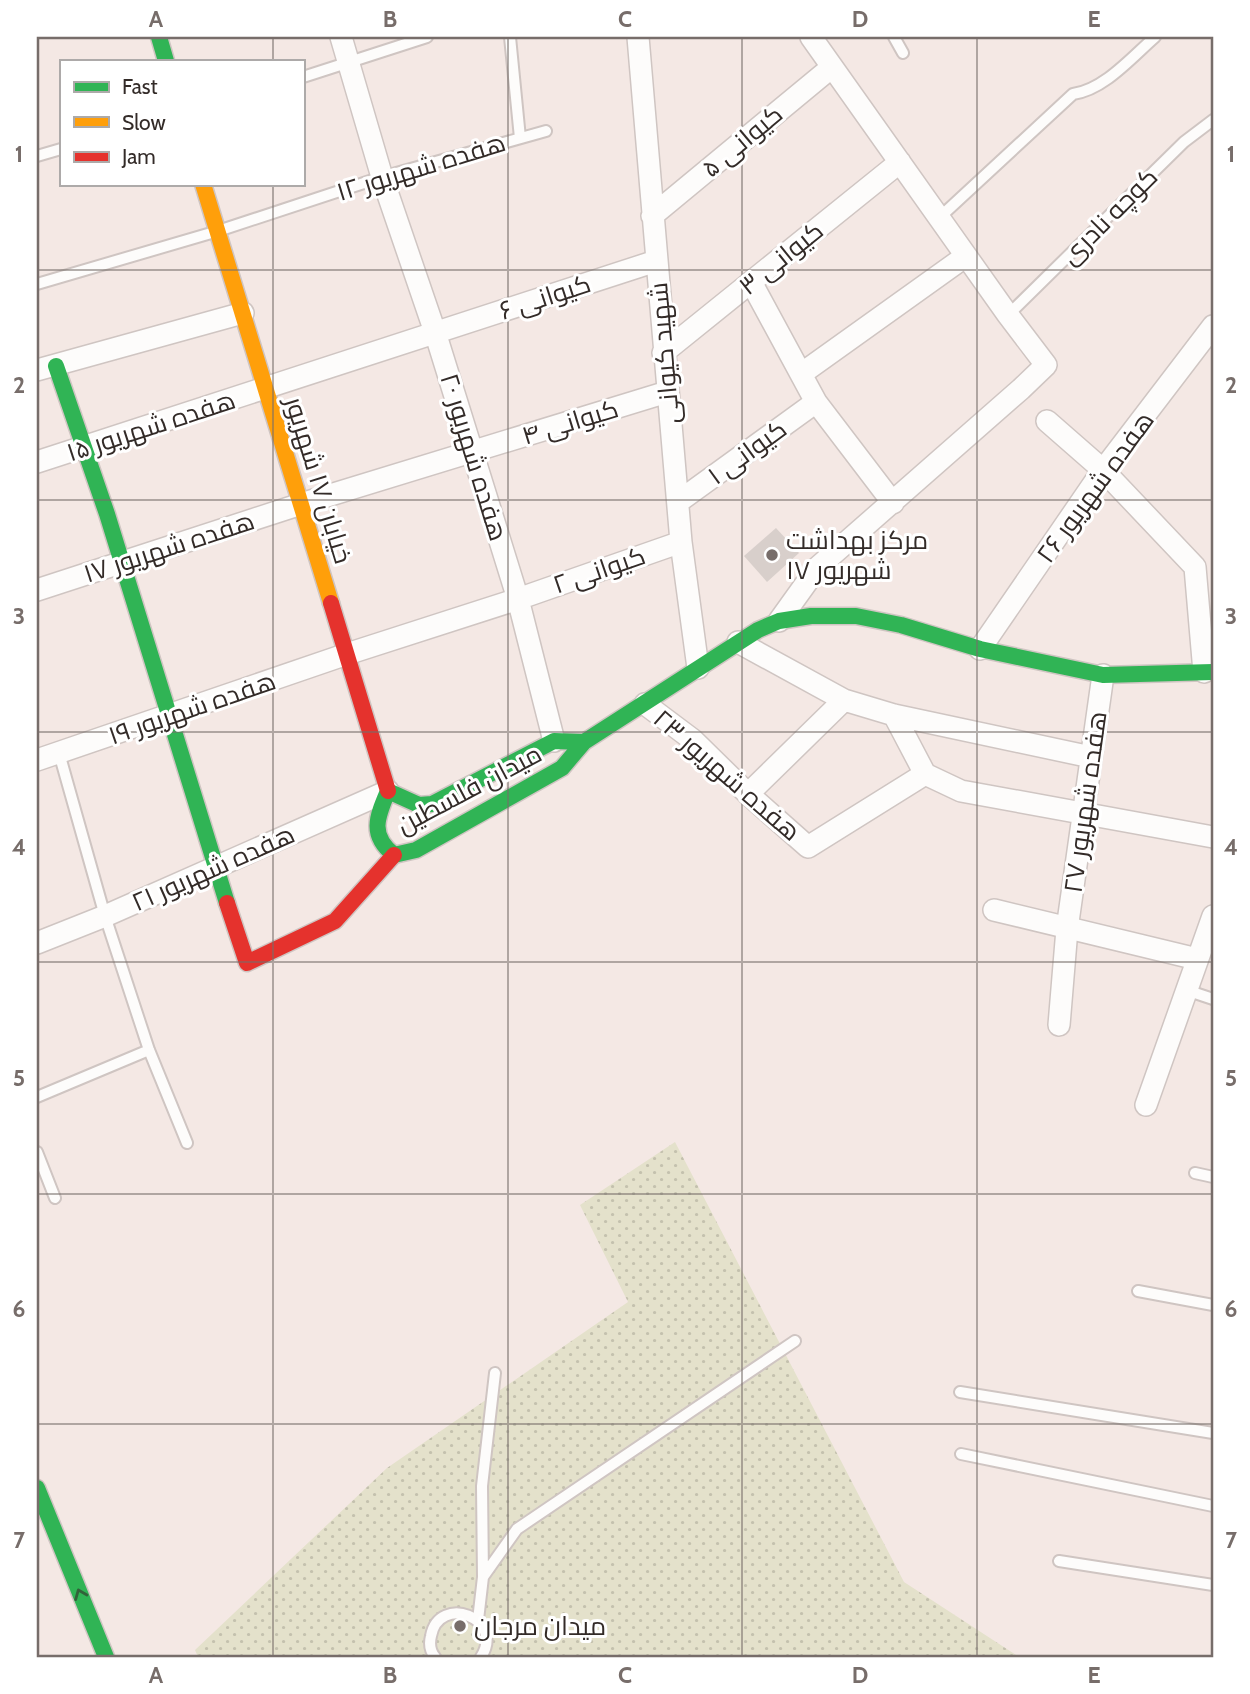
<svg xmlns="http://www.w3.org/2000/svg" width="1250" height="1694" viewBox="0 0 1250 1694" font-family="Cabin,Cairo,sans-serif">
<style>
.garden{fill:url(#garden-dots)}
.building{fill:#d8cfcb}
.lines{fill:none;stroke-linecap:round;stroke-linejoin:round}
.lane-casing{stroke:#cfc5c2;stroke-width:14}
.street-casing{stroke:#cfc5c2;stroke-width:24}
.fast-casing{stroke:#cfc5c2;stroke-width:19}
.slow-casing{stroke:#cfc5c2;stroke-width:19}
.jam-casing{stroke:#cfc5c2;stroke-width:19}
.lane{stroke:#fdfcfb;stroke-width:10}
.street{stroke:#fdfcfb;stroke-width:21}
.fast{stroke:#30b455;stroke-width:16}
.slow{stroke:#ff9f0a;stroke-width:16}
.jam{stroke:#e5322d;stroke-width:16}
.oneway{stroke:#32623a}
.grid{fill:none;stroke:#776d6a;stroke-width:2;stroke-opacity:0.55}
.poi-dot{fill:#776d6a;stroke:#fff;stroke-width:2.5}
.labels{text-anchor:middle;dominant-baseline:central;stroke-width:6;stroke-linejoin:round;paint-order:stroke}
.street-label{font-size:26px;fill:#332b28;stroke:#fff}
.poi-label{font-size:26px;fill:#332b28;stroke:#fff;text-anchor:start}
.neatline{fill:none;stroke:#776d6a;stroke-width:2.5}
.grid-label{font-size:23px;text-anchor:middle;font-weight:bold;fill:#776d6a}
</style>
<defs>
<pattern id="garden-dots" width="8" height="8" patternUnits="userSpaceOnUse" patternTransform="scale(1.75)"><rect width="8" height="8" fill="#e4e1cb"/><path d="M2 2h.1M6 6h.1" fill="none" stroke="#c4c1ae" stroke-width="1.8" stroke-linecap="round"/></pattern>
</defs>
<rect width="100%" height="100%" fill="#f4e8e4"/>
<!-- garden -->
<path class="garden" d="M675,1142l229,440 115,75h-821l-3,-7 192,-182 241,-166 -48,-97z"/>
<!-- building -->
<path class="building" d="M776,528l23,25 -32,29 -23,-26z"/>
<g class="lines">
<defs>
<path id="lane" d="M510,37l10,101
M894,37l9,16
M303,77l124,-40
M37,156l24,-7
M939,218l134,-124c31,-4 59,-37 82,-57
M37,284l181,-53 164,-54 164,-46
M1008,315l176,-173 29,-22
M59,753l46,163 44,134 38,93
M1186,990l27,9
M37,1097l112,-47
M37,1152l18,46
M1195,1173l18,4
M1138,1291l75,14
M960,1392l253,41
M961,1454l252,52
M1059,1561l154,24
M483,1577l34,-48 278,-188
M478,1620l5,-43 -1,-91 13,-113
M435,1657c-5,-6 -6,-13 -4,-21 8,-43 75,-18 50,21"/>
<path id="street" d="M341,37l41,140 53,155 83,267 36,142
M638,37l43,505 17,126
M652,216l180,-149
M751,282l65,120 77,101
M663,353l237,-191
M37,370l206,-57
M801,374l165,-118
M1047,421l56,49 92,97 9,105
M37,462l619,-201
M678,502l138,-100
M37,590l264,-86 366,-112
M779,621l38,-53 204,-179 25,-24 -38,-50 -197,-278
M738,642l106,58 50,15 197,42
M980,649l123,-179 110,-144
M645,704l48,36 55,54 60,53 117,-73
M894,715l31,59 36,17 252,46
M37,760l310,-106 171,-55 163,-57
M748,794l96,-94
M994,910l203,49
M37,943l68,-27 283,-125
M1059,1025l8,-96 36,-254
M1146,1105l67,-189"/>
<path id="fast" d="M159,37l7,24
M56,366l51,148 120,389
M554,741l30,1 -22,26 -146,82 -22,5c-25,-20 -17,-38 -6,-64l31,14 13,-1z
M584,742l174,-112 21,-9 32,-5h45l45,9 79,24 123,26 110,-3
M37,1488l69,169"/>
<path id="slow" d="M203,184l128,419"/>
<path id="jam" d="M331,603l57,188
M227,903l20,60 88,-42 59,-66"/>
</defs>
<!-- lane casing -->
<use href="#lane" class="lane-casing"/>
<!-- street casing -->
<use href="#street" class="street-casing"/>
<!-- fast casing -->
<use href="#fast" class="fast-casing"/>
<!-- slow casing -->
<use href="#slow" class="slow-casing"/>
<!-- jam casing -->
<use href="#jam" class="jam-casing"/>
<!-- lane -->
<use href="#lane" class="lane"/>
<!-- street -->
<use href="#street" class="street"/>
<!-- fast -->
<use href="#fast" class="fast"/>
<!-- slow -->
<use href="#slow" class="slow"/>
<!-- jam -->
<use href="#jam" class="jam"/>
</g>
<!-- one-way arrows -->
<defs><path id="oneway-chevron" d="M-2-3.5L2.5 0L-2 3.5" fill="none" stroke-width="1.6" stroke-linecap="round" stroke-linejoin="round" transform="scale(1.75)"/></defs>
<use class="oneway" href="#oneway-chevron" transform="translate(80 1594) rotate(-112)"/>
<!-- grid -->
<path class="grid" d="M273,37v24M508,37v1620M742,37v1620M977,37v1620M273,184v1473M37,270h1176M37,500h1176M37,732h1176M37,962h1176M37,1194h1176M37,1424h1176"/>
<!-- markers -->
<g class="poi-dot">
<circle cx="772" cy="555" r="7"/>
<circle cx="460" cy="1626" r="7"/>
</g>
<g class="labels">
<!-- street labels -->
<g class="street-label">
<text transform="translate(742 141) rotate(-40)">کیوانی ۵</text>
<text transform="translate(421 167) rotate(-17)">هفده شهریور ۱۲</text>
<text transform="translate(1109 216) rotate(-45)">کوچه نادری</text>
<text transform="translate(781 258) rotate(-39)">کیوانی ۳</text>
<text transform="translate(545 297) rotate(-18)">کیوانی ۶</text>
<text transform="translate(664 353) rotate(-95)">شهید کیوانی</text>
<text transform="translate(570 422) rotate(-17)">کیوانی ۴</text>
<text transform="translate(151 426) rotate(-18)">هفده شهریور ۱۵</text>
<text transform="translate(747 452) rotate(-36)">کیوانی ۱</text>
<text transform="translate(474 457) rotate(73)">هفده شهریور ۲۰</text>
<text transform="translate(319 480) rotate(73)">خیابان ۱۷ شهریور</text>
<text transform="translate(1095 487) rotate(-54)">هفده شهریور ۲۶</text>
<text transform="translate(169 547) rotate(-18)">هفده شهریور ۱۷</text>
<text transform="translate(599 570) rotate(-19)">کیوانی ۲</text>
<text transform="translate(192 708) rotate(-19)">هفده شهریور ۱۹</text>
<text transform="translate(727 775) rotate(41)">هفده شهریور ۲۳</text>
<text transform="translate(469 789) rotate(-28)">میدان فلسطین</text>
<text transform="translate(1085 802) rotate(-82)">هفده شهریور ۲۷</text>
<text transform="translate(213 868) rotate(-24)">هفده شهریور ۲۱</text>
</g>
<!-- poi labels -->
<g class="poi-label">
<text x="786" y="540">مرکز بهداشت<tspan x="786" dy="30">۱۷ شهریور</tspan></text>
<text x="474" y="1626">میدان مرجان</text>
</g>
</g>
<!-- border -->
<rect width="1250" height="1694" fill="none" stroke="#ffffff" stroke-width="77"/>
<!-- legend -->
<rect x="60" y="60" width="245" height="126" fill="#ffffff" stroke="#adaaa9" stroke-width="2"/>
<rect x="74" y="82" width="35" height="10" fill="#30b455" stroke="#adaaa9" stroke-width="2"/>
<text x="122" y="94" font-size="21" fill="#332b28">Fast</text>
<rect x="74" y="117" width="35" height="10" fill="#ff9f0a" stroke="#adaaa9" stroke-width="2"/>
<text x="122" y="130" font-size="21" fill="#332b28">Slow</text>
<rect x="74" y="152" width="35" height="10" fill="#e5322d" stroke="#adaaa9" stroke-width="2"/>
<text x="122" y="164" font-size="21" fill="#332b28">Jam</text>
<rect x="38" y="38" width="1174" height="1618" class="neatline"/>
<g class="grid-label">
<text x="156" y="27">A</text>
<text x="390" y="27">B</text>
<text x="625" y="27">C</text>
<text x="860" y="27">D</text>
<text x="1094" y="27">E</text>
<text x="19" y="162">1</text>
<text x="1231" y="162">1</text>
<text x="19" y="393">2</text>
<text x="1231" y="393">2</text>
<text x="19" y="624">3</text>
<text x="1231" y="624">3</text>
<text x="19" y="855">4</text>
<text x="1231" y="855">4</text>
<text x="19" y="1086">5</text>
<text x="1231" y="1086">5</text>
<text x="19" y="1317">6</text>
<text x="1231" y="1317">6</text>
<text x="19" y="1548">7</text>
<text x="1231" y="1548">7</text>
<text x="156" y="1683">A</text>
<text x="390" y="1683">B</text>
<text x="625" y="1683">C</text>
<text x="860" y="1683">D</text>
<text x="1094" y="1683">E</text>
</g>
</svg>
